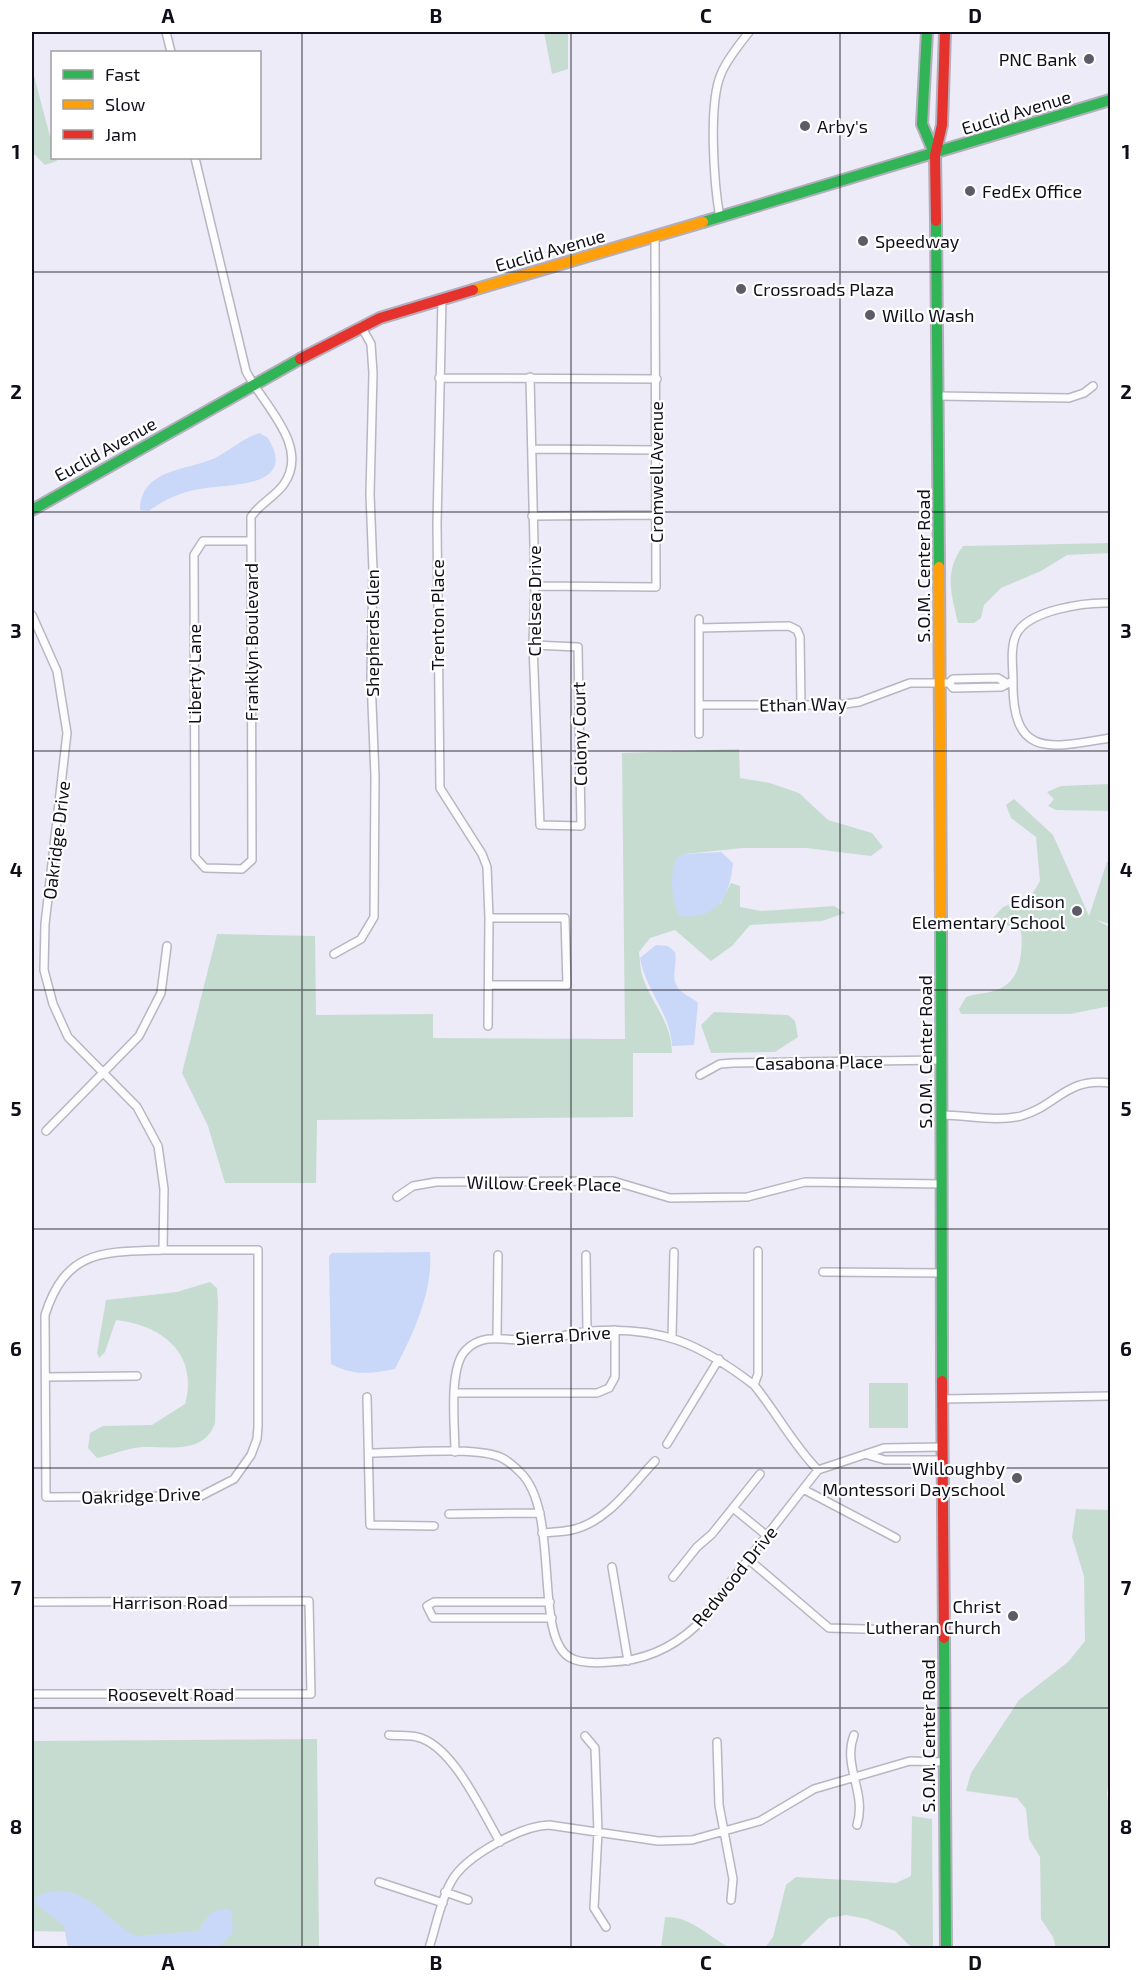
<svg xmlns="http://www.w3.org/2000/svg" width="1142" height="1980" viewBox="0 0 1142 1980" font-family="'Exo 2',sans-serif">
<style>
.green{fill:#c7dcd0}
.water{fill:#c9d8f8}
.lines{fill:none;stroke-linecap:round;stroke-linejoin:round}
.street-casing{stroke:#b7b6c1;stroke-width:10}
.fast-casing{stroke:#b3aebc;stroke-width:14}
.slow-casing{stroke:#b3aebc;stroke-width:14}
.jam-casing{stroke:#b3aebc;stroke-width:14}
.street{stroke:#fcfcfe;stroke-width:7}
.fast{stroke:#30b455;stroke-width:10}
.slow{stroke:#ff9f0a;stroke-width:10}
.jam{stroke:#e5322d;stroke-width:10}
.grid{fill:none;stroke:#100e1a;stroke-width:1.5;stroke-opacity:0.55}
.poi-dot{fill:#5d5b67;stroke:#fff;stroke-width:2}
.labels{text-anchor:middle;dominant-baseline:central;stroke-width:4.5;stroke-linejoin:round;paint-order:stroke}
.poi-label{font-size:18px;fill:#100e1a;stroke:#fff;text-anchor:start}
.street-label{font-size:18px;fill:#100e1a;stroke:#fff}
.neatline{fill:none;stroke:#100e1a;stroke-width:2}
.grid-label{font-size:20px;text-anchor:middle;font-weight:bold;fill:#100e1a}
</style>
<rect width="100%" height="100%" fill="#ecebf7"/>
<!-- green -->
<path class="green" d="M544,32h24v37l-16,5z
M32,68l20,76v14h4l1,3 -12,4 -13,-13z
M1110,543v10l-43,2 -26,16 -40,17 -17,17 -3,13 -7,5h-16c-7,-29 -14,-52 5,-77z
M739,749l1,29 30,5 29,10 29,27 44,13 11,14 -12,9 -65,-8h-63l-58,6 35,50 11,-21 9,3v21l21,4 73,-5 11,7 -23,8 -72,4 -18,21 -21,15 -36,-31 -25,8 -11,14c1,7 1,16 3,23 9,29 29,44 30,78h-39v64l-316,3 -1,63h-91l-17,-57 -26,-53 35,-139 98,2 1,79 117,-1v24l192,1 -3,-286z
M1110,784v27l-54,-1 -8,-4 6,-7 -7,-7 14,-6z
M1014,799l39,36 36,81 18,-54 3,1v61l-14,-4 14,7v79l-40,8h-109l-2,-5 7,-12c10,-4 23,-3 33,-8 22,-9 24,-37 22,-58l-29,-12 11,-12 28,-11 9,-15 -4,-44 -25,-19 -5,-13z
M714,1012l74,3 7,6 3,16 -23,15 -64,1 -10,-28z
M210,1282l7,6 1,15 -3,120c-11,32 -46,23 -73,24 -14,1 -31,8 -45,11l-9,-10 2,-15 13,-7 49,-1 33,-21c14,-50 -23,-79 -69,-84l-11,32 -6,6 -2,-5 9,-53 71,-8z
M869,1383h39v45h-39z
M1076,1509l34,1v263l-3,21 3,24v130h-54l-3,-11 -12,-18 -1,-62 -11,-18 -3,-30 -9,-11 -51,-7 5,-18 48,-73 49,-38 17,-21 -1,-65 -12,-39z
M317,1739l2,209h-241v-16l-46,-1v-190z
M912,1816l20,3 1,129h-21l-17,-17 -28,-12 -21,-4 -17,3 -31,30h-33l8,-11 13,-52 10,-8 100,6 15,-7z
M665,1917c27,-1 44,21 66,31h-70z"/>
<!-- water -->
<path class="water" d="M260,433c4,5 6,1 9,7 29,49 -44,44 -69,49 -19,3 -37,11 -51,22l-9,-1c1,-42 47,-39 75,-52 16,-8 28,-20 45,-25z
M721,852l12,11c-3,34 -16,57 -54,53 -8,-21 -9,-37 -3,-58l9,-4z
M656,945l12,1 7,6c3,14 -7,29 7,40 6,5 11,6 16,11l-4,42 -22,1c-1,-32 -27,-57 -32,-88z
M430,1252c3,40 -17,82 -35,117 -26,5 -40,7 -64,-5l-2,-108 3,-3z
M66,1891c34,9 43,32 70,45l63,-5c8,-15 14,-25 32,-21l2,22 -9,11 -10,5h-146l-4,-22 -29,-23 2,-7 11,-4z"/>
<g class="lines">
<defs>
<path id="street" d="M166,32l5,20
M195,158l51,213c15,32 65,74 38,113 -9,13 -24,19 -33,33l1,343 -10,9 -37,-1 -10,-11 -1,-302 9,-14h48
M720,218c-6,-33 -12,-114 1,-144 6,-15 18,-29 28,-42
M442,299l-5,225 3,264 42,66 5,13 2,51
M530,377l5,209 -2,59 7,180 41,1 -3,-179 -45,-2
M439,378l218,1
M938,396l131,2 15,-5 9,-7
M532,449l124,1
M532,516l124,-1
M535,586l121,1 -1,-351
M32,615l25,56 10,62 -22,191 -1,46 9,34 15,33 69,70 21,39 6,43 -1,61
M699,628l90,-2 8,4 3,7 1,68
M1013,681c-1,78 37,67 97,57
M949,683l4,-4 45,-1 8,5
M699,705h139l21,-3 51,-19h39l4,5 48,-1 12,-6c0,-14 -3,-33 3,-46 11,-25 70,-33 94,-32
M699,734v-115
M334,954l27,-15 13,-22 1,-141 -4,-97 2,-109 -3,-76 3,-121 -2,-29 -10,-18
M488,1026l1,-108h76l2,67h-77
M700,1075l20,-11 13,-1 209,-3
M942,1115c26,0 53,7 79,1 36,-10 45,-39 89,-33
M46,1131l93,-95 22,-43 6,-47
M397,1197l16,-11 23,-4 177,-1 57,17 77,-1 58,-15 137,2
M163,1250h95v177l-1,12 -6,16 -17,24 -33,17 -155,1 -1,-182c21,-66 58,-63 118,-65z
M758,1251v123l-4,11c23,28 39,60 64,85
M586,1255l1,76
M823,1272l119,1
M497,1338l1,-83
M672,1338l2,-86
M47,1377l90,-1
M455,1393h142l12,-5 6,-11v-47
M367,1397l3,128 64,1
M942,1399l168,-3
M667,1444l52,-85
M455,1452c0,-24 -7,-85 11,-102 19,-20 46,-7 70,-10 18,-1 36,-7 54,-9 71,-5 109,12 164,54
M370,1453c31,0 108,-7 132,5 6,3 13,9 18,14 41,39 13,162 49,185 11,7 30,6 41,5 34,-1 61,-13 86,-36l122,-156 66,-22 58,-1
M868,1455l17,5h57
M803,1489l93,49
M733,1508l33,27
M449,1514l91,-1
M542,1533c10,-1 20,-1 29,-3 36,-7 60,-44 84,-69
M748,1559l81,69 71,2
M612,1567l16,94
M673,1577l24,-30 15,-13 48,-60
M32,1602l277,-1 2,93h-279
M550,1602h-116l-7,4 6,12h119
M389,1735c9,1 20,0 28,2 36,8 65,75 83,105
M854,1735c-12,31 13,57 3,90
M585,1736l10,12 3,84 -4,76 12,19
M717,1742l2,63 14,74 -2,21
M379,1882l64,21
M445,1892l23,8
M429,1948c7,-21 11,-46 22,-66 13,-25 69,-56 98,-57l109,16 34,-1 68,-19 54,-32 96,-28 34,1"/>
<path id="fast" d="M927,32l-5,92 13,31
M936,221l3,346
M703,222l407,-122
M32,510l268,-151
M941,916l1,465
M944,1638l2,310"/>
<path id="slow" d="M473,290l230,-68
M939,567l2,349"/>
<path id="jam" d="M936,221l-1,-66 7,-30 3,-93
M300,359l80,-41 93,-28
M942,1381l2,257"/>
</defs>
<!-- street casing -->
<use href="#street" class="street-casing"/>
<!-- fast casing -->
<use href="#fast" class="fast-casing"/>
<!-- slow casing -->
<use href="#slow" class="slow-casing"/>
<!-- jam casing -->
<use href="#jam" class="jam-casing"/>
<!-- street -->
<use href="#street" class="street"/>
<!-- fast -->
<use href="#fast" class="fast"/>
<!-- slow -->
<use href="#slow" class="slow"/>
<!-- jam -->
<use href="#jam" class="jam"/>
</g>
<!-- grid -->
<path class="grid" d="M302,32v1916M571,32v1916M840,32v1916M32,272h1078M32,512h1078M32,751h1078M32,990h1078M32,1229h1078M32,1468h1078M32,1708h1078"/>
<!-- markers -->
<g class="poi-dot">
<circle cx="1089" cy="59" r="6"/>
<circle cx="805" cy="126" r="6"/>
<circle cx="970" cy="191" r="6"/>
<circle cx="863" cy="241" r="6"/>
<circle cx="741" cy="289" r="6"/>
<circle cx="870" cy="315" r="6"/>
<circle cx="1077" cy="911" r="6"/>
<circle cx="1017" cy="1478" r="6"/>
<circle cx="1013" cy="1616" r="6"/>
</g>
<g class="labels">
<!-- poi labels -->
<g class="poi-label">
<text x="1077" y="59" text-anchor="end">PNC Bank</text>
<text x="817" y="126">Arby's</text>
<text x="982" y="191">FedEx Office</text>
<text x="875" y="241">Speedway</text>
<text x="753" y="289">Crossroads Plaza</text>
<text x="882" y="315">Willo Wash</text>
<text x="1065" y="901" text-anchor="end">Edison<tspan x="1065" dy="21">Elementary School</tspan></text>
<text x="1005" y="1468" text-anchor="end">Willoughby<tspan x="1005" dy="21">Montessori Dayschool</tspan></text>
<text x="1001" y="1606" text-anchor="end">Christ<tspan x="1001" dy="21">Lutheran Church</tspan></text>
</g>
<!-- street labels -->
<g class="street-label">
<text transform="translate(1016 112) rotate(-17)">Euclid Avenue</text>
<text transform="translate(550 250) rotate(-16)">Euclid Avenue</text>
<text transform="translate(105 449) rotate(-29)">Euclid Avenue</text>
<text transform="translate(656 472) rotate(-90)">Cromwell Avenue</text>
<text transform="translate(923 566) rotate(-90)">S.O.M. Center Road</text>
<text transform="translate(534 601) rotate(-90)">Chelsea Drive</text>
<text transform="translate(437 615) rotate(-90)">Trenton Place</text>
<text transform="translate(372 633) rotate(-90)">Shepherds Glen</text>
<text transform="translate(251 642) rotate(-90)">Franklyn Boulevard</text>
<text transform="translate(194 674) rotate(-90)">Liberty Lane</text>
<text transform="translate(803 704) rotate(-1)">Ethan Way</text>
<text transform="translate(579 734) rotate(-91)">Colony Court</text>
<text transform="translate(56 840) rotate(-83)">Oakridge Drive</text>
<text transform="translate(925 1052) rotate(-90)">S.O.M. Center Road</text>
<text transform="translate(819 1062) rotate(-1)">Casabona Place</text>
<text transform="translate(544 1183) rotate(1)">Willow Creek Place</text>
<text transform="translate(563 1335) rotate(-4)">Sierra Drive</text>
<text transform="translate(141 1495) rotate(-2)">Oakridge Drive</text>
<text transform="translate(734 1576) rotate(-51)">Redwood Drive</text>
<text x="170" y="1602">Harrison Road</text>
<text x="171" y="1694">Roosevelt Road</text>
<text transform="translate(928 1736) rotate(-90)">S.O.M. Center Road</text>
</g>
</g>
<!-- border -->
<rect width="1142" height="1980" fill="none" stroke="#ffffff" stroke-width="66"/>
<!-- legend -->
<rect x="51" y="51" width="210" height="108" fill="#ffffff" stroke="#9f9fa3" stroke-width="1.5"/>
<rect x="63" y="70" width="30" height="9" fill="#30b455" stroke="#9f9fa3" stroke-width="1.5"/>
<text x="105" y="81" font-size="18" fill="#100e1a">Fast</text>
<rect x="63" y="100" width="30" height="9" fill="#ff9f0a" stroke="#9f9fa3" stroke-width="1.5"/>
<text x="105" y="111" font-size="18" fill="#100e1a">Slow</text>
<rect x="63" y="130" width="30" height="9" fill="#e5322d" stroke="#9f9fa3" stroke-width="1.5"/>
<text x="105" y="141" font-size="18" fill="#100e1a">Jam</text>
<rect x="33" y="33" width="1076" height="1914" class="neatline"/>
<g class="grid-label">
<text x="168" y="23">A</text>
<text x="436" y="23">B</text>
<text x="706" y="23">C</text>
<text x="975" y="23">D</text>
<text x="16" y="159">1</text>
<text x="1126" y="159">1</text>
<text x="16" y="399">2</text>
<text x="1126" y="399">2</text>
<text x="16" y="638">3</text>
<text x="1126" y="638">3</text>
<text x="16" y="877">4</text>
<text x="1126" y="877">4</text>
<text x="16" y="1116">5</text>
<text x="1126" y="1116">5</text>
<text x="16" y="1356">6</text>
<text x="1126" y="1356">6</text>
<text x="16" y="1595">7</text>
<text x="1126" y="1595">7</text>
<text x="16" y="1834">8</text>
<text x="1126" y="1834">8</text>
<text x="168" y="1970">A</text>
<text x="436" y="1970">B</text>
<text x="706" y="1970">C</text>
<text x="975" y="1970">D</text>
</g>
</svg>
